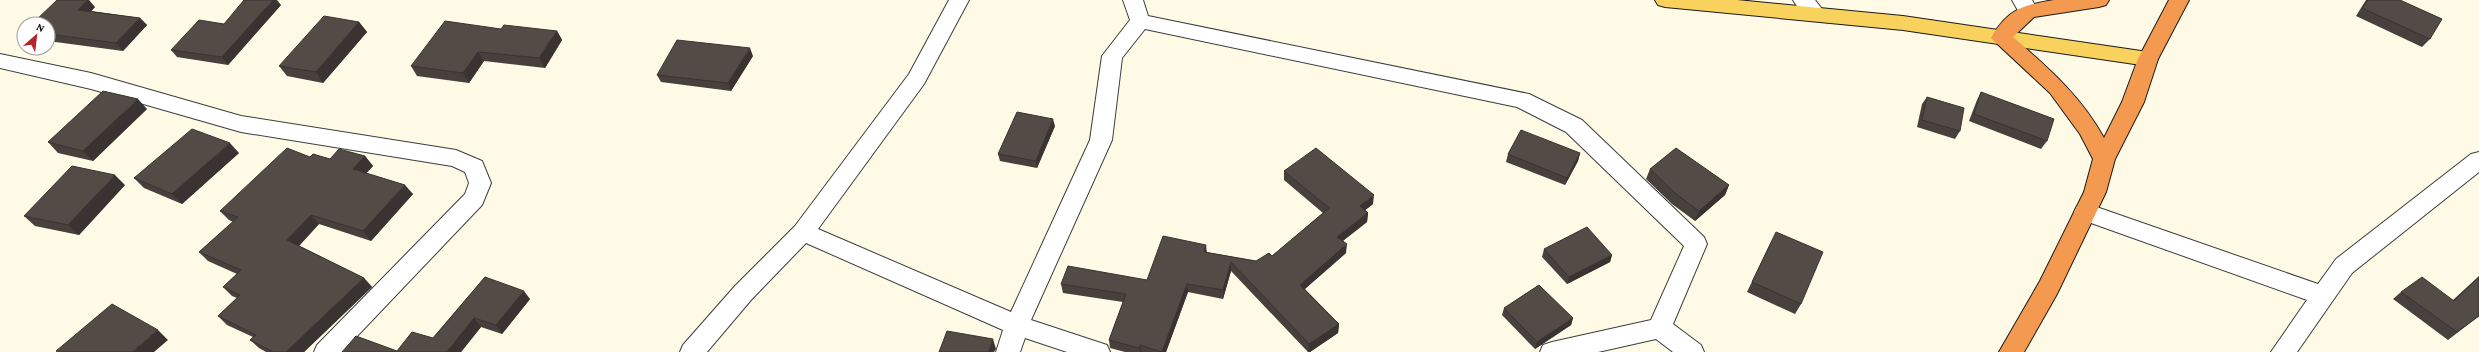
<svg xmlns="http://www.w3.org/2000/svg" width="2479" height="352" viewBox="0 0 2479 352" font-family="'Crimson Pro',serif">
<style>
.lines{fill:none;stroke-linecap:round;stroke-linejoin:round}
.minor-casing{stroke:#3d3d3d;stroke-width:2}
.major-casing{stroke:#1b1b1b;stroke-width:2}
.highway-casing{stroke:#1b1b1b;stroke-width:2}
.minor{fill:#fff;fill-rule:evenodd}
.major{fill:#f8d25d;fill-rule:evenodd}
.highway{fill:#f49a50;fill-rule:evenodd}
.wall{fill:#47403c}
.shaded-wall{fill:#393431}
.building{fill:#524b46;stroke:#393431}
</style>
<rect width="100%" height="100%" fill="#fffae6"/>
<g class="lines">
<defs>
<path id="minor" d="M949,0h20l-45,84 -106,145 193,83 79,-172 12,-84 28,-36 -7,-20h20l5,16 381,78 53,26 122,117 3,7 -34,80 28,21 3,7h-31l-17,-13 -58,13h-58l3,-7 9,-3 99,-22 33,-74 -118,-114 -49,-25 -372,-78 -23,29 -10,82 -81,180 76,25 3,7h-43l-42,-14 -5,14h-24l7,-22 -197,-87 -55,57 -44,52h-27l3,-7 52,-59 60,-60 114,-152z
M1793,0h22l11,14 -3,5c-14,4 -23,-7 -30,-19z
M2012,0h20l6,11 -3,5 -7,2 -7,-2z
M0,54l91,19 150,43 215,34 26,11 9,22 -9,22 -140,147h-28l3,-7 148,-151 4,-11 -4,-11 -13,-6 -211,-34 -150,-43 -91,-21z
M2479,152v20l-127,101 -55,79h-26l36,-52 -230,-82 -3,-6 3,-6 8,-3 233,81 18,-25 135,-105z"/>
<path id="major" d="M1655,0h82l166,16 245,36 7,2 3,5 -3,5 -7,2 -245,-36 -238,-23 -7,-2z"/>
<path id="highway" d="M2054,0h55l-3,5 -7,2 -65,10 -21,20c35,31 68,59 91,101l18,-36 16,-43 31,-59h20l-31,59 -14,43 -29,57 -9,33 -49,102 -33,58h-25l41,-71 44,-89 9,-33 -13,-25 -30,-41 -59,-55c17,-29 32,-33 63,-38z"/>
</defs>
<!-- minor casing -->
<use href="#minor" class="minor-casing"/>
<!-- major casing -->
<use href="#major" class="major-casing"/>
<!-- highway casing -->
<use href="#highway" class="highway-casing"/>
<!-- minor -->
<use href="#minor" class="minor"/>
<!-- major -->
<use href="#major" class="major"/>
<!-- highway -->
<use href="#highway" class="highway"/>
</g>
<!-- wall -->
<path class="wall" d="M2366,0h34l30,39 -8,8 -66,-31z
M281,5l-53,60 -51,-8 -6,-7 53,-26z
M95,7l-4,4 49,7 7,7 -24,26 -75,-10v-17z
M359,22l8,10 -44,51 -36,-7 -8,-10z
M501,29l56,2 5,9 -17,28 -61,-7 -15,22 -52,-7 -6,-10z
M753,56l-22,35 -70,-9 -4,-7z
M1981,92l66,49 -6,8 -72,-28 8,-21z
M1927,97l33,34 -5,8 -38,-12 5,-23z
M147,109l-54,52 -35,-8 -10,-11z
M1055,126l-18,42 -37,-7 -2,-7z
M239,153l-57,51 -38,-16 -10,-10z
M1580,153l-2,8 -13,24 -59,-23 2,-8z
M365,156l8,10 -7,7 47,21 -42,47 -52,-17 -20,22 65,32 8,9 -68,65h-38l-7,-4 -9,-8 3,-3 -26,-12 -9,-9 19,-18 -5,-2 -9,-9 14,-13 -29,-13 -9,-9 34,-30 -4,-2 -9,-9 90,-54 20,2z
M1650,169l79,16 -4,10 -30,26 -23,-17 -26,-25z
M1284,171l89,33 -8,6 3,3 -1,9 -24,19 3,12 -41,36 34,35 -1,9 -28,19h-2l-77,-81 -8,28 -35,-7 -22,60h-41l-15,-4 -1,-8 14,-38 -60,-9 -2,-9 86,-4 59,-35v7l50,9 16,-5 51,-43 -39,-33z
M125,185l-46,50 -44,-9 -11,-10z
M1771,242l30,62 -6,10 -48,-22z
M1544,249l68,6 -2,7 -43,22 -25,-27z
M2479,276v40l-31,24 -55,-41 8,-7 52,8z
M485,277l45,22 -28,35 -21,-7 -20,25h-119l55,-1 36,-13z
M1504,308l69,10 -2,7 -36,24 -33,-34z"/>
<!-- shaded-wall -->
<path class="shaded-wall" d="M88,0h1l6,7 -10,11 -7,-8z
M273,0h4l4,5 -53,60 -6,-8z
M140,18l7,7 -24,26 -7,-8z
M359,22l8,10 -44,51 -7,-11z
M557,31l5,9 -17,28 -6,-10z
M750,48l3,8 -22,35 -3,-8z
M478,52l6,9 -15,22 -6,-10z
M138,99l9,10 -54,52 -10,-10z
M1053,119l2,7 -18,42 -1,-7z
M230,143l9,10 -57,51 -10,-10z
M1580,153l-2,8 -13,24 2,-7z
M365,156l8,10 -12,13 -8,-10z
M115,175l10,10 -46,50 -11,-10z
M405,185l8,9 -42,47 -8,-10z
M1729,185l-4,10 -30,26 4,-10z
M1374,195l-1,9 -14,11 1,-9z
M1368,213l-1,9 -30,23v-8z
M311,215l8,9 -24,26 -8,-10z
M1347,244l-1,9 -46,40v-8z
M1206,245l1,9 -3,-2z
M1612,255l-2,7 -43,22 2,-7z
M1231,262v9l-8,28v-9z
M364,278l8,9 -68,65h-18z
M1187,284l1,8 -22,60h-4z
M524,291l6,8 -28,35 -6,-9z
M474,318l7,9 -20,25h-14z
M1573,318l-2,7 -36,24 2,-7z
M1339,324l-1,9 -28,19h-2l1,-8z
M158,330l10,10 -14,12h-22z
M993,339l3,10 -2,3h-6z
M1140,345l1,7h-1l-1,-4z"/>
<!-- building -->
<path class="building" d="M57,0h31l-10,10 62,8 -24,25 -68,-9v-10h-16z
M244,0h29l-51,57 -51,-7 28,-30 25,4z
M2368,0h32l42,19 -12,20 -68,-31z
M324,16l35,6 -43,50 -37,-6z
M445,21l56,8 3,-4 53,6 -18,27 -61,-6 -15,21 -52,-7z
M677,40l73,8 -22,35 -71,-8z
M103,91l35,8 -55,52 -35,-9z
M1981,92l73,27 -7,22 -73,-27z
M1927,97l37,11 -4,23 -38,-11z
M1017,112l36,7 -17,42 -38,-7z
M192,129l38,14 -58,51 -38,-16z
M1521,130l59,23 -13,25 -59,-24z
M287,148l23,9 3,-3 17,5 9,-10 26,7 -12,13 52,16 -42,46 -52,-16 -24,25 77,38 -78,74h-13l-23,-12 6,-5 -38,-19 22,-21 -17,-8 18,-17 -42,-18 39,-35 -18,-6z
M1316,148l58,47 -14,11 8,7 -31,24 10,7 -47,41 39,39 -30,20 -78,-82 -8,28 -36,-6 -25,68 -22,-7 -1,3 -30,-8 17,-46 -65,-10 7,-18 79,14 16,-44 43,9 -2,7 52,9 13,-8 3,3 57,-48 -45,-37z
M1676,148l53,37 -30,26 -23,-17 -26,-25z
M72,166l43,9 -47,50 -44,-9z
M1587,227l25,28 -43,22 -25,-28z
M1776,232l47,20 -22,52 -49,-22z
M485,277l39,14 -28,34 -22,-7 -27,34h-105l14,-16 41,15 15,-19 21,6z
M2422,277l32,24 25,-24v39l-22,16 -56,-40z
M1539,285l34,33 -36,24 -33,-34z
M112,304l46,26 -26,22h-74l-2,-1z
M947,331l46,8 -5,13h-49z"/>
<!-- north arrow -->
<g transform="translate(36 36) rotate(28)"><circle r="19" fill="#ffffff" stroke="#9d9d9d"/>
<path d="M0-3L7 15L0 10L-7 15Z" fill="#b7242c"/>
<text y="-6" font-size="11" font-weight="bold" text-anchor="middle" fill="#0a0a0a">N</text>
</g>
</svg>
